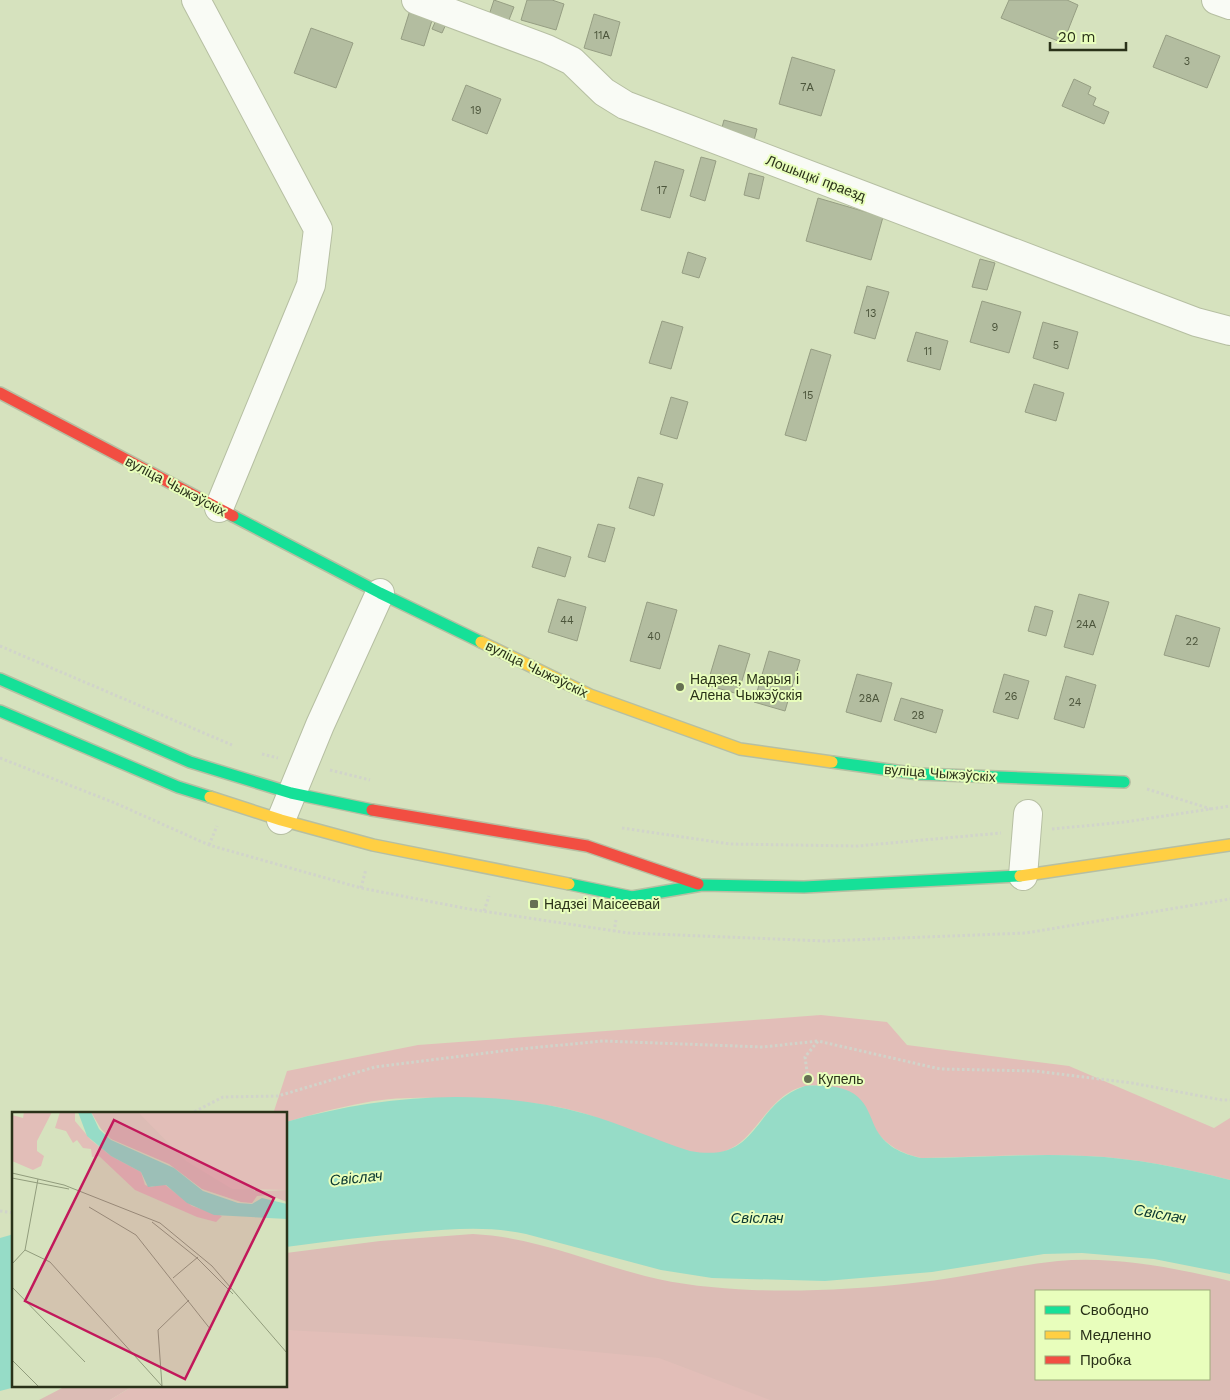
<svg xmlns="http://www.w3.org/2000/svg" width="1230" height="1400" viewBox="0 0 1230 1400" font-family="'Work Sans',sans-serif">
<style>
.green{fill:#dcbcb5;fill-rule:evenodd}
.forest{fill:#e2beb8}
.water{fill:#96dcc7}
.building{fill:#b3bda0;stroke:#969e83}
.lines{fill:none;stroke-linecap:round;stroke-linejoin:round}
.street-casing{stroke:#b6bfa2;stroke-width:30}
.fast-casing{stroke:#b6bfa2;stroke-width:14}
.slow-casing{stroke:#b6bfa2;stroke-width:14}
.jam-casing{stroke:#b6bfa2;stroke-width:14}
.path{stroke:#d1d4ca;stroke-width:3;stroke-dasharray:2.5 2.5;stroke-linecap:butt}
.street{stroke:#f9fbf5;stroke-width:28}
.fast{stroke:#16e098;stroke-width:11}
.slow{stroke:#ffcf43;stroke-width:11}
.jam{stroke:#f24e42;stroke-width:11}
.poi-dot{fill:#667053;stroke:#e8febc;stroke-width:2}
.labels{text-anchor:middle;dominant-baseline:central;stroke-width:4;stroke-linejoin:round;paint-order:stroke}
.number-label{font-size:11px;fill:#4c553b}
.street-label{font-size:14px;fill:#2a3219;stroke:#e8febc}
.poi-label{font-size:14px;fill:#2a3219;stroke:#e8febc;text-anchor:start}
.water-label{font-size:15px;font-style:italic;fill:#093731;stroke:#e8febc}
.inset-road{fill:none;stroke:#919c7c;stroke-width:1}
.view{fill:#c2185b;fill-opacity:0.15;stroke:#c2185b;stroke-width:2.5}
.inset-edge{fill:none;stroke:#2a3219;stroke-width:2.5}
</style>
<rect width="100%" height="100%" fill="#d6e2be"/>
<!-- green -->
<path class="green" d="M473,1234c60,3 114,27 172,42 34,9 71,12 107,14 53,2 108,-1 161,-7 49,-5 97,-17 145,-22 57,-5 117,7 172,20v119h-461l-483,-70v-77l94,-12zM1036,1291h173v88h-173z
M66,1386h67l-23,14h-71z"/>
<!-- forest -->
<path class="forest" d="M821,1015l66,7 20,23 162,21 145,62 16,-10v62c-47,-12 -95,-22 -144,-24 -55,-3 -110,1 -165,2 -18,-4 -35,-12 -46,-29 -11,-20 -14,-37 -39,-41 -10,-2 -20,-3 -30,-2 -44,8 -51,70 -99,68 -36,-2 -84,-28 -118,-39 -34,-11 -70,-14 -105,-15 -24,-1 -48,-3 -72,-2 -42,0 -86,13 -126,24v-8h-13l14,-43 131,-26z
M286,1330l172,9 201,19 111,42h-660l23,-14h153z"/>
<!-- water -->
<path class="water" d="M805,1086c16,-1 40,-1 53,11 9,8 12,19 17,30 9,19 27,27 46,31 55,0 110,-5 165,-2 49,2 97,12 144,24v94l-76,-15 -72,-6 -38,1 -112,18 -107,9 -113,-3 -51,-8 -135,-36c-37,-8 -73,-5 -110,-2 -44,4 -87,9 -130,15v-125c97,-28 202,-35 300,-8 36,10 69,26 104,37 71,13 61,-47 115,-65z
M14,1234v152h5l-19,5v-153z"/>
<!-- building -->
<path class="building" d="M494,0l20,7 -7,18 -19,-7z
M527,0h25l12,4 -8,26 -35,-10z
M1009,0h58l11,5 -15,38 -62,-25z
M411,7l23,7 -10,32 -23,-7z
M594,14l26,8 -9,34 -27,-8z
M437,18l10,4 -5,11 -10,-4z
M311,28l42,15 -17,45 -42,-15z
M1166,35l54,21 -13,32 -54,-21z
M792,57l43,13 -14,46 -42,-12z
M1074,79l17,8 -3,7 8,4 -3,7 16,7 -5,12 -42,-18z
M466,85l35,14 -14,35 -35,-14z
M724,120l33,9 -4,15 -33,-9z
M701,157l15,4 -11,40 -15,-5z
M655,161l29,9 -14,48 -29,-8z
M749,173l15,4 -5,22 -15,-4z
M818,198l65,19 -12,43 -65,-19z
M688,252l18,6 -7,20 -17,-5z
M980,259l15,4 -8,27 -15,-3z
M867,286l22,6 -14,47 -21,-6z
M982,301l39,11 -12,41 -39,-11z
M662,321l21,6 -12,42 -22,-6z
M1043,322l35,10 -10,37 -35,-11z
M916,332l32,9 -8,29 -33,-9z
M811,349l20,6 -25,86 -21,-6z
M1034,384l30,9 -8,28 -31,-9z
M671,397l17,5 -11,37 -17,-5z
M638,477l25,7 -9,32 -25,-8z
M598,524l17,4 -10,34 -17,-5z
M538,547l33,10 -6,20 -33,-10z
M1079,594l30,8 -16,53 -29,-8z
M558,599l28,8 -9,34 -29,-9z
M647,602l30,8 -17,59 -30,-8z
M1035,606l18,5 -7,25 -18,-5z
M1176,615l44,13 -11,39 -45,-12z
M719,645l31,9 -12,40 -31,-9z
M769,651l31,9 -15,51 -31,-9z
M857,674l35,9 -11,39 -35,-10z
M1004,674l25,7 -11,38 -25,-7z
M1066,676l30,9 -12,43 -30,-9z
M901,698l42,12 -7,23 -42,-13z"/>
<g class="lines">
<defs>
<path id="street" d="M196,0l122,229 -7,56 -92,223
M416,0l131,49 25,12 32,31 21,13 571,217 34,9
M1216,0l14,5
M281,820l39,-95 60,-132
M1023,876l5,-62"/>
<path id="fast" d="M233,516l147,77 101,49
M0,679l190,83 101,31 81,17
M0,711l178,76 32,10
M832,762l87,12 205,8
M569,884l63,13 70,-12 102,2 216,-11"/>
<path id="slow" d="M481,642l109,53 150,54 92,13
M210,797l71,23 92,25 196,39
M1020,876l210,-31"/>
<path id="jam" d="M0,393l233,123
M372,810l215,36 111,38"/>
</defs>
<!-- street casing -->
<use href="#street" class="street-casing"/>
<!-- fast casing -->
<use href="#fast" class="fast-casing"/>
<!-- slow casing -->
<use href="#slow" class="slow-casing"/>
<!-- jam casing -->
<use href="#jam" class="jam-casing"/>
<!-- path -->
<path class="path" d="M0,646l232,99
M262,754l16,4
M0,758l115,45 94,42 152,43 108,21 159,24 197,8 201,-8 204,-34
M330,770l40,10
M1147,789l64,20
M622,828l108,16 127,2 144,-13
M1052,829l73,-7 105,-16
M209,845l8,-19
M361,888l5,-19
M484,911l5,-15
M614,932l2,-12
M808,1079l-3,-22 13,-16 122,28 95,2 97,12 90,17h8
M190,1114l33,-17 55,-1 97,-29 135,-17 93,-9 160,6 55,-6
M0,1211l14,2"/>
<!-- street -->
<use href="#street" class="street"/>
<!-- fast -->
<use href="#fast" class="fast"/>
<!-- slow -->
<use href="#slow" class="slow"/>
<!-- jam -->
<use href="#jam" class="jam"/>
</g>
<!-- markers -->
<g class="poi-dot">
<circle cx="680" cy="687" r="5"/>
<rect x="529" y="899" width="10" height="10" rx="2.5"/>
<circle cx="808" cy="1079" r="5"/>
</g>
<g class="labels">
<!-- number labels -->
<g class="number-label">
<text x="602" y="35">11А</text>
<text x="1187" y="61">3</text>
<text x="807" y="87">7А</text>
<text x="476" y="110">19</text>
<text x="662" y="190">17</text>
<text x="871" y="313">13</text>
<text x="995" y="327">9</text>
<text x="1056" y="345">5</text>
<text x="928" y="351">11</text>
<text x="808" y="395">15</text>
<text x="567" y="620">44</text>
<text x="1086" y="624">24А</text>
<text x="654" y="636">40</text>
<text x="1192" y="641">22</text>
<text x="1011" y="696">26</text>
<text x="869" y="698">28А</text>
<text x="1075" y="702">24</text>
<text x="918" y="715">28</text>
</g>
<!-- street labels -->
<g class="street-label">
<text transform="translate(816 178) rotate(21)">Лошыцкі праезд</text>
<text transform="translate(176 486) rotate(28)">вуліца Чыжэўскіх</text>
<text transform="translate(537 669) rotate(26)">вуліца Чыжэўскіх</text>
<text transform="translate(940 773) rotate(4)">вуліца Чыжэўскіх</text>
</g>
<!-- poi labels -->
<g class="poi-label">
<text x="690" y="679">Надзея, Марыя і<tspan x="690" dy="16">Алена Чыжэўскія</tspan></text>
<text x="544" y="904">Надзеі Маісеевай</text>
<text x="818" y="1079">Купель</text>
</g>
<!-- water labels -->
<g class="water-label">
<text transform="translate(356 1178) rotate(-6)">Свіслач</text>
<text transform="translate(1160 1214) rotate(10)">Свіслач</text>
<text x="757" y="1218">Свіслач</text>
</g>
</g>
<!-- overview -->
<g transform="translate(12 1112)">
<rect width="275" height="275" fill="#d6e2be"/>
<path d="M79,0h48l116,79 32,-1v12l-18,-7 -12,1 -5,7 -11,-1 -39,-13 -33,-25 -58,-25 -10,-10z" fill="#dcbcb5"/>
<path d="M12,0h28l-15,29v10l7,5 -3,10 -8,4 -21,-9v-46l11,3zM48,0h15v9l16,19 20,16 30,16 4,13 6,2 13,-3 28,22 30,10 -6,6 -19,-5 -62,-27 -36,-34 -7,1 -1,-8 -8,-1 -6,-8 -4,3 -7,-12 -11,-3zM126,0h149v78l-55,-1 -46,-28z" fill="#e2beb8"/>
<path d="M66,0h13l8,17 12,11 63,28 29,23 35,12 14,1 10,-6 25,6v15l-73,-4 -27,-12 -21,-18 -18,2 -7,-15 -30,-16 -24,-20z" fill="#96dcc7"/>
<path class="inset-road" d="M0,61l52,12 96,38 52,43 75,87M0,66l57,11M77,95l47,28 75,95M140,110l45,36 36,36M13,138l25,12 112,124M0,152l13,-14 13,-71M161,166l25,-21M0,175l73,75M0,248l27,27M150,274l-4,-56 31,-30"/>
<path class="view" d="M102,8l160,78 -89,181 -160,-78z"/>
<rect width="275" height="275" class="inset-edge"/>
</g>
<!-- legend -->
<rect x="1035" y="1290" width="175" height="90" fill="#e8febc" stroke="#9cac7b"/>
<rect x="1045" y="1306" width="25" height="8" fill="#16e098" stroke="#9cac7b"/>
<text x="1080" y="1315" font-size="15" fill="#2a3219">Свободно</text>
<rect x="1045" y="1331" width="25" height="8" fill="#ffcf43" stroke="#9cac7b"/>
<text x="1080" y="1340" font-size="15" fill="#2a3219">Медленно</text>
<rect x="1045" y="1356" width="25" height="8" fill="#f24e42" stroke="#9cac7b"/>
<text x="1080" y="1365" font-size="15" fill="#2a3219">Пробка</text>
<!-- scale -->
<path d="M1050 42v8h76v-8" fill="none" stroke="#2a3219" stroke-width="2.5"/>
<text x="1058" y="42" font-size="15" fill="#2a3219" stroke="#e8febc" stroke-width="4" paint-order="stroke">20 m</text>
</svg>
